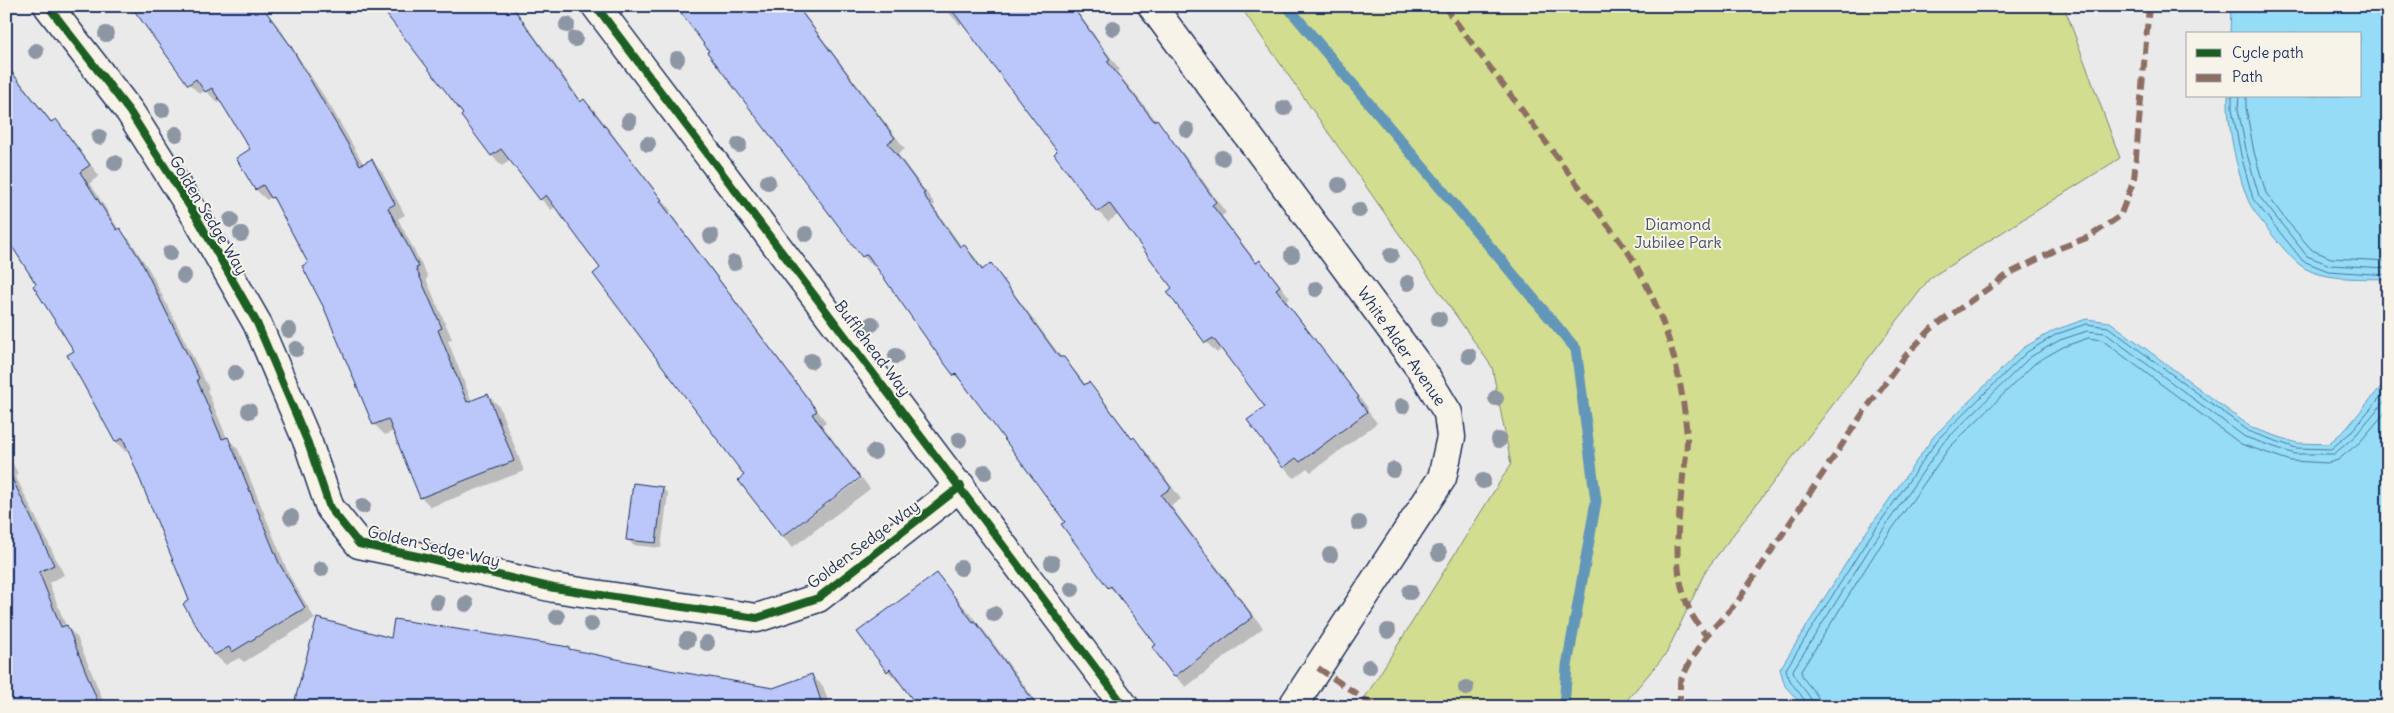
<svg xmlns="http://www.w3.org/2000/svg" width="2394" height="713" viewBox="0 0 2394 713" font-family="Delius,sans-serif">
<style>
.green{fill:#d2dd8f;stroke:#768676}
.water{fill:#95dcf7;stroke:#6497ba}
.shadow{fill:#0003}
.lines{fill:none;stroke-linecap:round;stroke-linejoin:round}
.shore{stroke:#4c749b;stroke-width:1}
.stream{stroke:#6497ba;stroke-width:11}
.building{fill:#bac7f8;stroke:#1b2f5e}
.minor-casing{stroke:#1b2f5e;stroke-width:31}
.minor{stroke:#f7f3e8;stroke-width:28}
.quiet{stroke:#8d6e63;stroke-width:6;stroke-dasharray:12 6;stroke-linecap:butt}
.cycleway-casing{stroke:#f7f3e8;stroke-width:11}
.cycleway{stroke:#1b5e20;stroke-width:8}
.tree{fill:#8d96a3}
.labels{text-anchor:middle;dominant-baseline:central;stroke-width:4;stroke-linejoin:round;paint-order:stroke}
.street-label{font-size:16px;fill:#1b2f5e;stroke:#f7f3e8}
.park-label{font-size:16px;fill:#405268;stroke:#f7f3e8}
</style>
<rect width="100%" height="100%" fill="#ebeaeb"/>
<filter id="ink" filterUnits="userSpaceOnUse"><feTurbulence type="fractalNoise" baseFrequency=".02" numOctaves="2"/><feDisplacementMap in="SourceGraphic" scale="10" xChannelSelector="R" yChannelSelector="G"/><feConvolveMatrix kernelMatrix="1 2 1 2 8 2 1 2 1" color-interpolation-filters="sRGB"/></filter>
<g filter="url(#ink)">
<!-- green -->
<path class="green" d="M1240,6h824l56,152 -190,120 -224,292 -40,84 -45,53h-262l152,-243 -19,-97z"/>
<!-- water -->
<path class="water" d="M2231,6h157v275l-3,-2c-24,-1 -65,2 -85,-14 -11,-8 -47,-52 -52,-65 -11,-28 -21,-74 -20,-104h132v-62h-130z
M2086,319l24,3 142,106 45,15 31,1 18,-15 42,-51v329h-584l-19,-21 -5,-17 80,-128 74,-105 89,-88 32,-18z"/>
<!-- shadow -->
<path class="shadow" d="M131,6h130l2,2 18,22 50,77 33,58 8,-4 10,11 23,43 -7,4 30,58 -2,2 26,60 -4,2 24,61 16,-7 11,11 25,65 -93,36 -10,-10 -27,-66 -9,4 -11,-11 -64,-161 -31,-58 -8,-8 -4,3 -11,-10 -18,-32 14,-8 -31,-51 -4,3 -12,-12 -5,4 -11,-10z
M386,6h127l69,96 2,-2 11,11 76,100 -1,2 156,209 -4,3 38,51 -78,59 -36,-60 -144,-206 -46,-63 -5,4 -10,-11 -30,-39 -9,6 -10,-10z
M677,6h121l107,143 -7,5 37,50 -2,2 29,41 2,-1 10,10 10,14 7,-5 10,11 61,82 12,12 12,15 2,-1 11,10 34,45 11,10 37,50 -10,7 92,122 -77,59 -11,-11 -17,-31 -37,-48 -12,-10 -46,-62 4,-3 -101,-136 -11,-11 -79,-110 -2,2 -11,-11z
M943,6h130l47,64 -3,2 73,90 36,51 -4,3 35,47 2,-1 11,10 20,26 -4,3 82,107 -1,2 10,13 -66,49 -4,-4 -13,10 -10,-11 -35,-47 18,-13 -45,-59 -5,5 -11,-11 -32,-53 -55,-75 -11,8 -10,-11 -39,-59 -96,-129 -3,2z
M6,64l47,59 3,-2 10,10 33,45 -9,7 29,47 11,10 20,31 59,118 -2,1 20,48 11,11 51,126 26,44 -71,43 -5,-4 -13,7 -11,-10 -30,-51 6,-4 -62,-149 -3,1 -10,-10 -41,-90 -69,-121z
M6,450l12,24 -3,1 49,100 -15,8 17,43 11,11 25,61 7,9h-100l-3,-8z
M862,478l8,11 -77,58 -10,-10z
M663,488l5,6 -7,54 -28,-3 -5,-6z
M937,575l49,58 54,74h-120l-20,-27 -2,2 -10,-11z
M812,676l11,10 7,21h-61z"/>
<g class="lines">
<!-- shore -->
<path class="shore" d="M2232,96v13l9,46 12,44 50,62 25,10 60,4
M2239,96l-1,13 9,45 12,42 48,60 23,9 58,3
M2246,96v12l8,44 12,41 19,26 27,31 19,8 57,3
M1807,707c-2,-13 -18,-20 -21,-38l79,-125 73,-105 89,-87 30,-18 29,-10 22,3 142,105 46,16 35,1 19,-16 38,-45
M1813,707c-1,-15 -18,-22 -20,-37l77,-122 73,-105 87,-86 30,-17 27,-9 18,2 140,104 50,17h39l20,-17 34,-40
M1821,707c-1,-16 -18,-22 -20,-36l75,-119 73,-104 86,-85 28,-16 25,-9 14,2 139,104 50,17 37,2 10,-3 22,-18 28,-33"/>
<!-- stream -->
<path class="stream" d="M1287,6l289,343 20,152 -29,165 -3,41"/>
</g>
<!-- building -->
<path class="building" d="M131,6h131l28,39 70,120 12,-6 23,45 -7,4 31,59 -3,1 26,60 -4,2 29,72 21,-8 26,67 -94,37 -32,-79 -15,6 -49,-117 -22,-42 6,-3 -35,-66 -2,1 -8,-13 -8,5 -19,-32 14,-9 -38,-61 -7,4 -9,-13 -8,6z
M380,6h132l68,96 4,-3 78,101 -2,1 157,210 -5,3 48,64 -78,59 -44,-57 6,-5 -151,-201 7,-6 -54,-73 -6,5 -39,-51 -10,7 -30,-40 2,-2z
M676,6h121l98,132 -7,5 37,50 -2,1 37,53 4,-3 18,26 9,-7 68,94h5l20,28 5,-3 43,57 2,-2 37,51 -10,7 92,122 -79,60 -22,-30 4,-2 -45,-59 -3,2 -47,-64 4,-2 -77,-105 -32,-43 -2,2 -18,-24 -69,-98 -5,3 -155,-205 2,-1z
M949,6h123l38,53 -3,2 47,60 3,-2 22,31 37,52 -4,3 44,58 4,-3 20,26 -4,3 83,108 -2,1 10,14 -67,50 -4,-4 -13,10 -36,-48 18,-13 -52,-69 -8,5 -38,-51 5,-4 -63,-85 -12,9 -43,-58 3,-3z
M6,65l45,57 5,-3 34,46 -10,7 37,58 3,-2 20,31 59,119 -2,2 25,59 6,-2 51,126 26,45 -73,44 -3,-5 -15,8 -31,-51 6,-4 -66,-162 -8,4 -48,-87 7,-4 -41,-65 3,-2 -30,-47z
M6,466l48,99 -15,7 22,55 6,-2 33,82h-94z
M633,483l30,4 -7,56 -30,-3z
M937,573l36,49 2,-1 63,86h-120l-28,-38 -3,3 -30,-40z
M317,618l74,20 3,-19 175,28v2l100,21 104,18 39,-14 11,33h-530z"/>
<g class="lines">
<defs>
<path id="minor" d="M48,6l82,106 67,106 60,105 51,120 22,65 29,36 63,13 132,31 203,30 61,-20 143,-112
M596,6l529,701
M1152,6l273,369 23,38 3,24 -9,41 -150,229"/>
</defs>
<!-- minor casing -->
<use href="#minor" class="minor-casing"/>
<!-- minor -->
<use href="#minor" class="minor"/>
<!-- quiet -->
<path class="quiet" d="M1444,6l184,246c35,56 55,120 59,187 0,12 -2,25 -4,37 -4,46 -13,92 7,135 4,9 11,17 16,25
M1318,668l58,39
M1680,707v-25l11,-22 15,-24 32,-35 127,-191 41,-55 25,-26 79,-56 50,-25 29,-11 31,-21 14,-36 15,-174"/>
<defs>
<path id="cycleway" d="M48,6l82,106 67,106 60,105 51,120 22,65 29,36 63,13 132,31 203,30 61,-20 143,-112
M596,6l529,701"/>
</defs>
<!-- cycleway casing -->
<use href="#cycleway" class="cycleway-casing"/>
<!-- cycleway -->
<use href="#cycleway" class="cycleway"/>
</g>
<!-- trees -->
<g class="tree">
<circle cx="567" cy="25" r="8"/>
<circle cx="1113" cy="28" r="8"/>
<circle cx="106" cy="34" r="8"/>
<circle cx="575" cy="39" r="8"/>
<circle cx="36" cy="51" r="8"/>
<circle cx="677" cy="59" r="8"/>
<circle cx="1284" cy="108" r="8"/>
<circle cx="162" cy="110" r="8"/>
<circle cx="629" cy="121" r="8"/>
<circle cx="1187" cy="130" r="8"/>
<circle cx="176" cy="134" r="8"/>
<circle cx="99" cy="137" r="8"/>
<circle cx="648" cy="144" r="8"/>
<circle cx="739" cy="145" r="8"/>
<circle cx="1222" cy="158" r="8"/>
<circle cx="115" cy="163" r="8"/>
<circle cx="768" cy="182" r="8"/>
<circle cx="1339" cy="185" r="8"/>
<circle cx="1359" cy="210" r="8"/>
<circle cx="231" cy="220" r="8"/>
<circle cx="241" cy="234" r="8"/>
<circle cx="806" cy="234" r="8"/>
<circle cx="711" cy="236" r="8"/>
<circle cx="170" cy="253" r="8"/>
<circle cx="1292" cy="255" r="8"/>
<circle cx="1391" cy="255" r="8"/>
<circle cx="734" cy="263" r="8"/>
<circle cx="184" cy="276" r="8"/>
<circle cx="1408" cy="283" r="8"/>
<circle cx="1316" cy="289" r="8"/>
<circle cx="1439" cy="319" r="8"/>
<circle cx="872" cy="324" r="8"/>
<circle cx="289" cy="330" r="8"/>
<circle cx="296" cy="349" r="8"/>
<circle cx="896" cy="356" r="8"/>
<circle cx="1469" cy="356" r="8"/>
<circle cx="811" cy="361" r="8"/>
<circle cx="235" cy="373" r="8"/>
<circle cx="1496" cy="398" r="8"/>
<circle cx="1402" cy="406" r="8"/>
<circle cx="249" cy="411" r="8"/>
<circle cx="959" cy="440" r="8"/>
<circle cx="1499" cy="440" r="8"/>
<circle cx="874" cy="452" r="8"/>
<circle cx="1393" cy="470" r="8"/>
<circle cx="985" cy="472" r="8"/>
<circle cx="1483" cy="481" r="8"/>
<circle cx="363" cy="506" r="8"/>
<circle cx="291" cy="517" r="8"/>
<circle cx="1359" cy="523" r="8"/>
<circle cx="1439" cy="553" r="8"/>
<circle cx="1330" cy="555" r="8"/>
<circle cx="1052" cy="563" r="8"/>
<circle cx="961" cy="568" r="8"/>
<circle cx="321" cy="569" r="8"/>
<circle cx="1072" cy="589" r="8"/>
<circle cx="1410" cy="592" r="8"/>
<circle cx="437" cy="602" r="8"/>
<circle cx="466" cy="604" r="8"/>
<circle cx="994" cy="614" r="8"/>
<circle cx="557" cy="617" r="8"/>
<circle cx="591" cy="624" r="8"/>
<circle cx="1388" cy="631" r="8"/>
<circle cx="687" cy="640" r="8"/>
<circle cx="707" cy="643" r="8"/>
<circle cx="1369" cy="667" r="8"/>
<circle cx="1466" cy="688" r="8"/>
</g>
</g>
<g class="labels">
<!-- street labels -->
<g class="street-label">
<text transform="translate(209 215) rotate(59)">Golden Sedge Way</text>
<text transform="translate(1402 346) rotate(55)">White Alder Avenue</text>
<text transform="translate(873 348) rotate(53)">Bufflehead Way</text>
<text transform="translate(863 544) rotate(-37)">Golden Sedge Way</text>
<text transform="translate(434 546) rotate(13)">Golden Sedge Way</text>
</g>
<!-- park labels -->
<g class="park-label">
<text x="1678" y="224">Diamond<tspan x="1678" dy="18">Jubilee Park</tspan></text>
</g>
</g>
<!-- margin -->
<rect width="2394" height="713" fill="none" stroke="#f7f3e8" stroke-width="25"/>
<rect x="12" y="12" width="2369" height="688" fill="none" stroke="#1b2f5e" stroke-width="2" filter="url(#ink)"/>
<!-- legend -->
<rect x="2186" y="32" width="175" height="65" fill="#f7f3e8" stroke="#9fa5b1"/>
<rect x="2196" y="49" width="25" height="8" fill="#1b5e20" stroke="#9fa5b1"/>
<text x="2232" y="58" font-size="15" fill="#1b2f5e">Cycle path</text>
<rect x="2196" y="74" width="25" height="8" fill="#8d6e63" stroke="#9fa5b1"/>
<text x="2232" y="82" font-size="15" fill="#1b2f5e">Path</text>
</svg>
